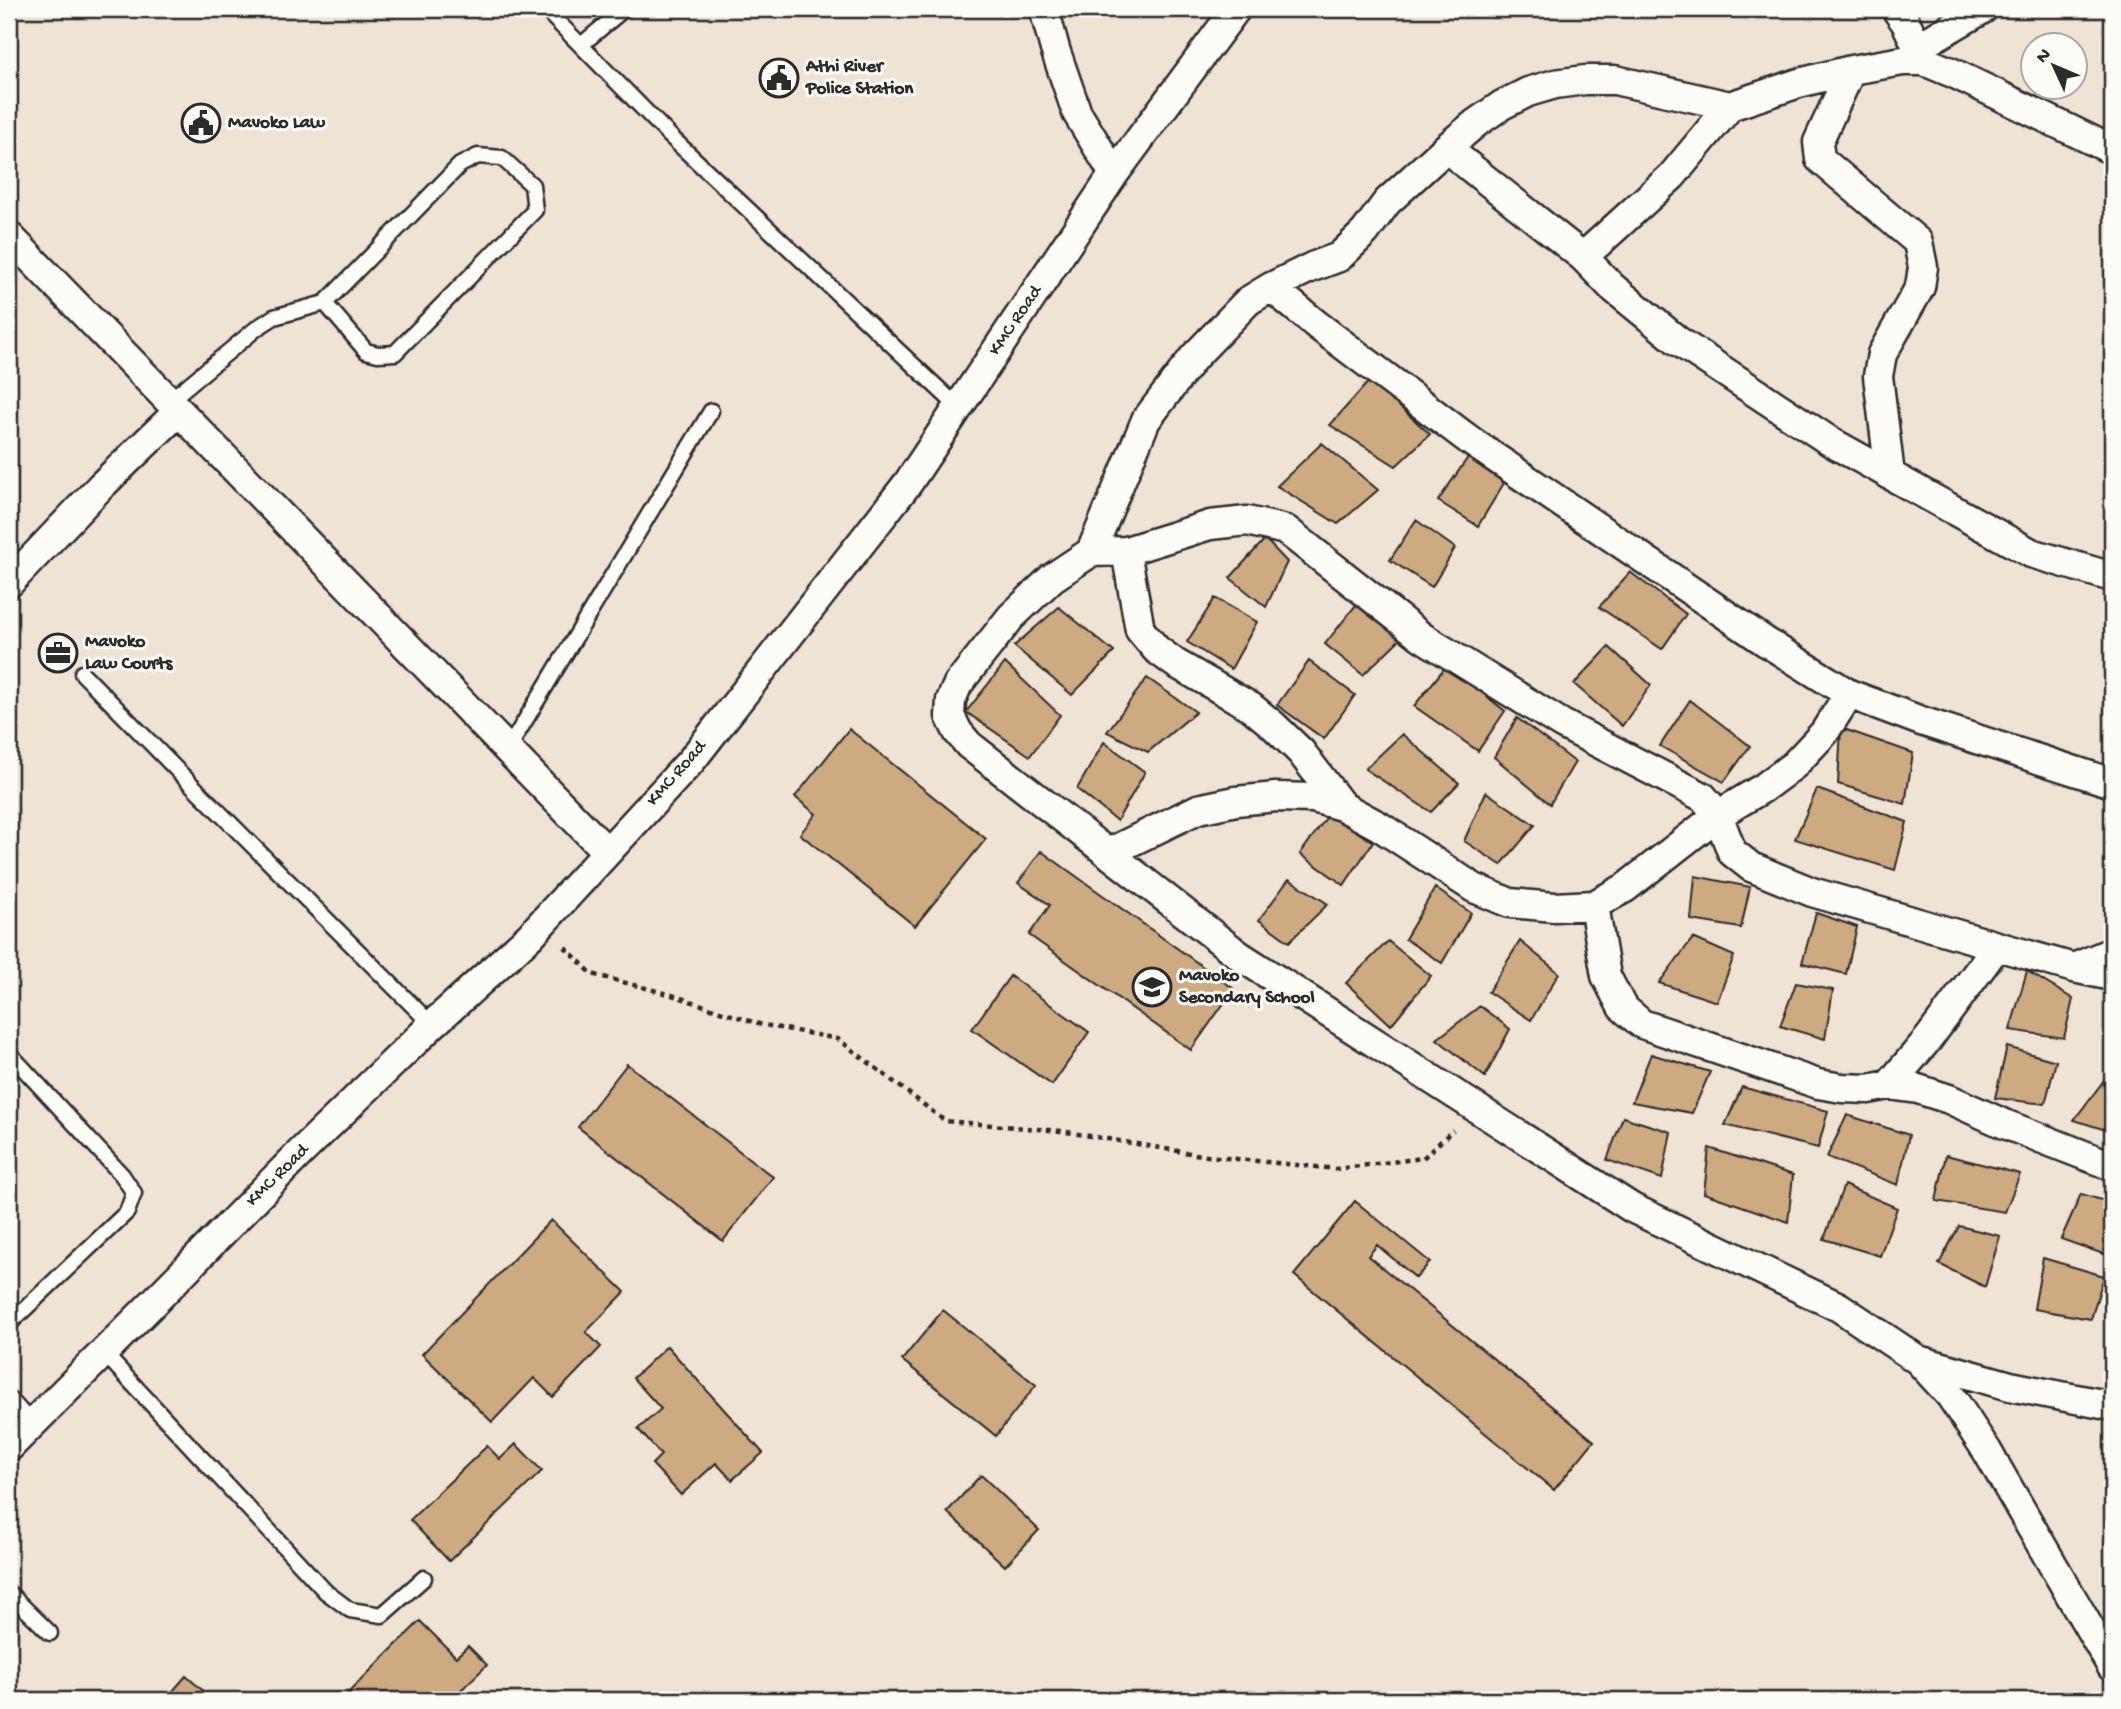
<svg xmlns="http://www.w3.org/2000/svg" width="2121" height="1709" viewBox="0 0 2121 1709" font-family="'Gochi Hand',sans-serif">
<style>
.building{fill:#cdaa80;stroke:#2b2b2b;stroke-width:2}
.lines{fill:none;stroke-linecap:round;stroke-linejoin:round}
.lane-casing{stroke:#2b2b2b;stroke-width:19}
.street-casing{stroke:#2b2b2b;stroke-width:33}
.path{stroke:#2b2b2b;stroke-width:4.5;stroke-dasharray:5 5;stroke-linecap:butt}
.lane{stroke:#fdfcf7;stroke-width:14}
.street{stroke:#fdfcf7;stroke-width:28}
.labels{text-anchor:middle;dominant-baseline:central;stroke-width:6;stroke-linejoin:round;paint-order:stroke}
.poi-label{font-size:19px;font-weight:bold;fill:#2b2b2b;stroke:#fdfcf7;text-anchor:start}
.street-label{font-size:19px;fill:#2b2b2b;stroke:#fdfcf7}
</style>
<rect width="100%" height="100%" fill="#efe3d3"/>
<filter id="ink" filterUnits="userSpaceOnUse"><feTurbulence type="fractalNoise" baseFrequency=".0143" numOctaves="2"/><feDisplacementMap in="SourceGraphic" scale="14" xChannelSelector="R" yChannelSelector="G"/><feConvolveMatrix kernelMatrix="1 2 1 2 8 2 1 2 1" color-interpolation-filters="sRGB"/></filter>
<g filter="url(#ink)">
<!-- building -->
<path class="building" d="M1370,380l60,54 -34,32 -66,-41z
M1322,443l56,47 -40,34 -61,-38z
M1469,456l35,27 -26,43 -40,-25z
M1416,520l39,28 -23,39 -42,-27z
M1265,539l22,23 -21,45 -36,-29z
M1630,572l56,42 -24,35 -63,-42z
M1215,598l42,24 -26,47 -44,-27z
M1356,605l44,34 -37,36 -38,-31z
M1059,607l55,45 -42,43 -58,-49z
M1609,647l42,38 -29,41 -48,-42z
M1309,661l46,34 -31,44 -47,-34z
M1005,663l55,52 -30,41 -64,-44z
M1447,665l58,46 -27,40 -64,-45z
M1147,678l49,34 -48,40 -41,-20z
M1690,700l60,46 -26,36 -64,-36z
M1517,718l58,44 -25,42 -56,-47z
M1841,728l72,25 -8,51 -67,-20z
M849,729l137,110 -71,87 -115,-92 16,-20 -21,-17z
M1402,734l57,49 -28,29 -66,-43z
M1104,742l41,30 -28,49 -40,-32z
M1817,789l90,33 -12,48 -100,-31z
M1486,792l49,33 -34,40 -37,-24z
M1329,814l44,28 -29,43 -44,-31z
M1041,851l193,138 -43,61 -162,-115 21,-30 -32,-22z
M1695,876l55,11 -9,41 -50,-8z
M1289,879l39,25 -39,38 -30,-22z
M1435,888l36,25 -29,50 -37,-24z
M1816,913l41,14 -11,47 -44,-11z
M1693,938l41,18 -17,46 -58,-19z
M1388,941l43,35 -40,49 -45,-42z
M1520,941l39,32 -28,47 -43,-28z
M2027,971l46,28 -9,39 -54,-8z
M1010,976l79,56 -37,53 -80,-56z
M1796,983l37,7 -8,49 -45,-13z
M1480,1006l30,23 -25,48 -48,-38z
M2112,1020v46l-5,-1z
M2007,1047l49,14 -11,43 -50,-6z
M1651,1054l59,18 -18,41 -60,-11z
M627,1064l146,113 -50,64 -145,-114z
M2105,1079l7,2v51l-38,-12z
M1742,1087l86,24 -10,37 -93,-23z
M1847,1115l62,20 -11,50 -71,-28z
M1623,1117l48,15 -9,47 -55,-19z
M1709,1148l84,27 -5,47 -84,-29z
M1946,1155l74,19 -15,38 -69,-11z
M1844,1185l53,23 -17,48 -56,-17z
M2081,1194l31,9v54l-51,-18z
M1355,1201l75,61 -14,16 -39,-33 -9,11 226,185 -40,49 -260,-215z
M551,1220l74,72 -39,40 15,15 -48,50 -19,-19 -42,44 -70,-68z
M1959,1226l41,10 -15,51 -46,-23z
M2043,1258l61,18 -13,43 -57,-10z
M943,1310l93,75 -40,51 -94,-76z
M667,1346l96,107 -31,27 -16,-17 -35,32 -29,-31 9,-9 -23,-26 23,-20 -28,-31z
M516,1444l26,27 -93,90 -39,-41 77,-74 13,13z
M981,1475l58,55 -34,36 -58,-54z
M420,1621l36,36 12,-11 19,19 -30,29 6,6h-122z
M186,1676l28,24h-49z"/>
<g class="lines">
<defs>
<path id="lane" d="M545,9l126,128 287,270
M581,45l43,-36
M169,401l88,-73 17,-11 51,-14 135,-138 18,-9 24,2 30,27 3,25 -140,143 -17,1 -12,-3 -41,-48
M82,673l93,95 257,257
M508,749l203,-338
M9,1053l113,122 12,18 -7,19 -118,112
M104,1353l222,239 24,18 32,5 42,-37
M9,1398l23,26
M9,1593l41,40"/>
<path id="street" d="M1044,9l11,40 22,64 37,61
M1896,9l10,14 18,38
M1918,47l65,-38
M1851,70l-33,72 2,17 98,83 5,25 -3,20 -38,67 -4,22 12,99
M1446,148l137,109 29,30 66,54 153,101 200,111 81,24
M9,236l598,616
M1583,257l89,-81 58,-70 69,-23 52,-13 52,-9h21l29,12 159,77
M1271,287l46,38 155,117 294,200 83,52
M1126,551l14,79 16,19 19,14 76,44 22,18 28,27 41,54
M1091,552l55,-132 48,-63 54,-56 23,-14 41,-20 27,-10 26,-25 22,-30 59,-54 30,-25 26,-18 26,-13 27,-8 30,-4h30l115,26
M9,583l92,-97 78,-75
M1108,853l90,-44 38,-8 40,-4 37,1 29,8 37,20 95,62 36,15 44,4 40,-2 31,-17 93,-73 45,-27 31,-23 30,-32 25,-39 72,27 191,62
M1594,905l12,71 16,31 20,17 176,60 24,4 26,1 21,-4 29,4 31,10 53,24 110,43
M2074,968l38,-16
M2112,976l-38,-8 -77,-22 -185,-54 -61,-25 -19,-15 -14,-37 -15,-18 -141,-73 -140,-87 -136,-107 -39,-9 -37,4 -84,26 -35,1 -39,26 -41,39 -53,67 -7,16 -1,16 8,16 11,13 271,211 392,252 207,99 79,53 32,35 37,56 125,216
M1889,1085l40,-47 68,-92
M1918,1360l92,26 102,20
M9,1447l144,-144 147,-150 132,-128 98,-89 161,-175 217,-278 206,-309 122,-165"/>
</defs>
<!-- lane casing -->
<use href="#lane" class="lane-casing"/>
<!-- street casing -->
<use href="#street" class="street-casing"/>
<!-- path -->
<path class="path" d="M565,947l27,27 80,21 87,29 79,15 107,82 116,10 146,25 129,13 87,-11 30,-28"/>
<!-- lane -->
<use href="#lane" class="lane"/>
<!-- street -->
<use href="#street" class="street"/>
</g>
</g>
<!-- icons -->
<defs>
<symbol id="civic-ring" viewBox="-11 -11 22 22"><circle r="9.5" fill="#fdfcf7" stroke="#2b2b2b" stroke-width="1.5"/><path d="M-.6-6.5H3V-4.5H.6V-3L4-1V1h2V6H-6V1h2V-1L-.6-3ZM-1.2 2.5V6h2.4V2.5Z" fill="#2b2b2b"/></symbol>
<symbol id="office-ring" viewBox="-11 -11 22 22"><circle r="9.5" fill="#fdfcf7" stroke="#2b2b2b" stroke-width="1.5"/><path d="M-6-3h4V-5.5h4V-3h4V5H-6ZM-1-4.5V-3h2v-1.5ZM-6 0V1H6V0Z" fill="#2b2b2b"/></symbol>
<symbol id="school-ring" viewBox="-11 -11 22 22"><circle r="9.5" fill="#fdfcf7" stroke="#2b2b2b" stroke-width="1.5"/><path d="M0-5L7-2L0 1L-7-2ZM-4 1L0 2.5L4 1V4Q0 6-4 4Z" fill="#2b2b2b"/></symbol>
</defs>
<g fill-rule="evenodd">
<use href="#civic-ring" x="757" y="56" width="44" height="44"/>
<use href="#civic-ring" x="179" y="101" width="44" height="44"/>
<use href="#office-ring" x="36" y="631" width="44" height="44"/>
<use href="#school-ring" x="1130" y="965" width="44" height="44"/>
</g>
<g class="labels">
<!-- poi labels -->
<g class="poi-label">
<text x="806" y="67">Athi River<tspan x="806" dy="22">Police Station</tspan></text>
<text x="228" y="123">Mavoko Law</text>
<text x="85" y="642">Mavoko<tspan x="85" dy="22">Law Courts</tspan></text>
<text x="1179" y="976">Mavoko<tspan x="1179" dy="22">Secondary School</tspan></text>
</g>
<!-- street labels -->
<g class="street-label">
<text transform="translate(1016 321) rotate(-56)">KMC Road</text>
<text transform="translate(677 774) rotate(-49)">KMC Road</text>
<text transform="translate(278 1176) rotate(-45)">KMC Road</text>
</g>
</g>
<!-- margin -->
<rect width="2121" height="1709" fill="none" stroke="#fdfcf7" stroke-width="35"/>
<rect x="18" y="18" width="2086" height="1674" fill="none" stroke="#2b2b2b" stroke-width="2.5" filter="url(#ink)"/>
<!-- north arrow -->
<g transform="translate(2054 66) rotate(314)"><circle r="33" fill="#fdfcf7" stroke="#a9a8a5" stroke-width="2"/>
<path d="M0-5L12 26L0 18L-12 26Z" fill="#2b2b2b"/>
<text y="-10" font-size="19" font-weight="bold" text-anchor="middle" fill="#2b2b2b">N</text>
</g>
</svg>
